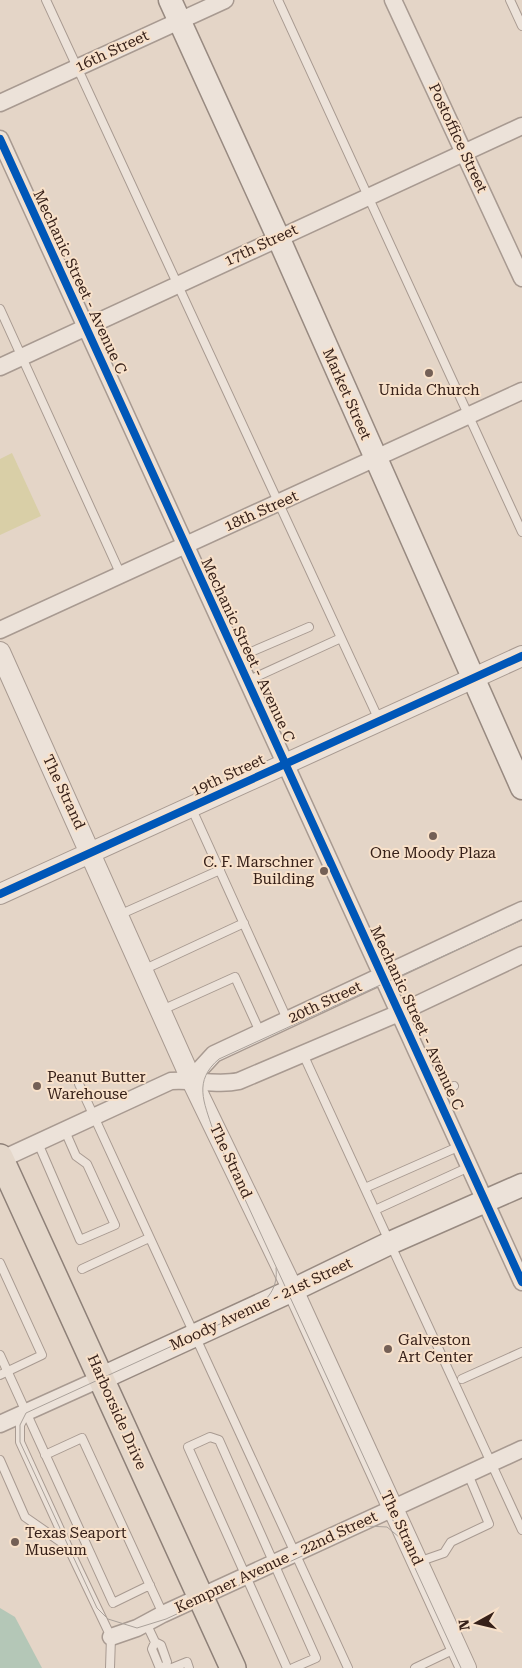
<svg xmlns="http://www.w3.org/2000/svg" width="522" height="1668" viewBox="0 0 522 1668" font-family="'Roboto Serif',serif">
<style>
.green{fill:#d9cfa7}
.water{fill:#b4c7b7}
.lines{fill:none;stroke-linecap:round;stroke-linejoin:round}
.service-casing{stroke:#a89a91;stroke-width:10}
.minor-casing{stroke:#a89a91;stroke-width:19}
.tertiary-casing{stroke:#a89a91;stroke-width:22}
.secondary-casing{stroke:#988a81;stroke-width:25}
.primary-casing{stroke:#8e8078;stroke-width:28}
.service{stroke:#ece2d9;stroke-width:8}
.minor{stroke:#ece2d9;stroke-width:16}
.tertiary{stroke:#ece2d9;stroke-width:20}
.secondary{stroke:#ece2d9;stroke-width:22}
.primary{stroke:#e4d7ca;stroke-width:25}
.tram{stroke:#aaa19a;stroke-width:1}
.cycleway-casing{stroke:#f8e1ca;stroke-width:11}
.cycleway{stroke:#0057b8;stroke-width:8}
.poi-dot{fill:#746056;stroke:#f8e1ca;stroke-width:2}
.labels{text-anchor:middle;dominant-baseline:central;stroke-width:4;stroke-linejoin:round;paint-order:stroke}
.street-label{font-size:15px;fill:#372119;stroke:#f8e1ca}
.poi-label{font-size:15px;fill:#372119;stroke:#f8e1ca;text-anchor:start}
</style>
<rect width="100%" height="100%" fill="#e4d5c7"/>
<!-- green -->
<path class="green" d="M12,453l29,63 -41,19v-76z"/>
<!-- water -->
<path class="water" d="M0,1608l15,9 27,51h-42z"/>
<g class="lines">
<defs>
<path id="service" d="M46,0l333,720
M278,0l244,532
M510,0l12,26
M0,309l121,266
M237,658l72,-31
M247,681l94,-43
M191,807l96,212
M119,915l101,-45
M143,970l101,-47
M162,1010l73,-33 25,55
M303,1054l219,476
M79,1084l269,584
M436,1094l18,-8
M38,1143l42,97 35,-15 -28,-61 -11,-8 -11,-25
M365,1188l95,-42
M375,1210l94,-43
M0,1263l42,92 -42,20
M82,1269l67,-31
M0,1355l113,248 37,-18
M462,1379l60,-27
M25,1416l-5,9v17l48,105
M45,1455l37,-17 81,176
M0,1460l25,57 43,30 43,90 -1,31
M418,1562l26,-9 7,-11 38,-18 -21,-50
M146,1623l9,19 6,3 6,17 -2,6
M155,1642l-3,7 7,17 6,2
M172,1668l15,-6 2,6
M287,1668l-99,-221 22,-10 9,3 97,218 -23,10
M415,1668l42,-20"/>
<path id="minor" d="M393,0l129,278
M0,103l225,-103
M0,139l522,1143
M0,367l522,-241
M0,630l522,-239
M191,1079l23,-25 308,-144
M0,1160l171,-79c22,-2 47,5 68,0l160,-68 123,-58
M0,1424l102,-46
M111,1637l26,-9 26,-14 359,-165"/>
<path id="tertiary" d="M0,652l191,427 102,211 173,378
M0,894l522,-238"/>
<path id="secondary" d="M170,0l108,237 244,551
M102,1378l191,-88 97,-47 132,-58"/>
<path id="primary" d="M0,1157l233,511"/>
</defs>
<!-- service casing -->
<use href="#service" class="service-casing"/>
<!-- minor casing -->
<use href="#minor" class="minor-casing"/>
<!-- tertiary casing -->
<use href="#tertiary" class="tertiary-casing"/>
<!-- secondary casing -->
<use href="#secondary" class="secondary-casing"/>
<!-- primary casing -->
<use href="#primary" class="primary-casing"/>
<!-- service -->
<use href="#service" class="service"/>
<!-- minor -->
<use href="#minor" class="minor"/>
<!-- tertiary -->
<use href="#tertiary" class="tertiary"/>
<!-- secondary -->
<use href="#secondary" class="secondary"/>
<!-- primary -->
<use href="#primary" class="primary"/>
<!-- tram -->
<path class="tram" d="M276,1268c2,18 -6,29 -19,39l-231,106 -6,12v17l77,166 11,11 29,9 29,-9 201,-93 20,1 12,10
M461,1668l-248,-538c-9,-28 -20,-49 6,-71l303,-139"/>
<defs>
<path id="cycleway" d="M0,139l522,1143
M0,894l522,-238"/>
</defs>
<!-- cycleway casing -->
<use href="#cycleway" class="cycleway-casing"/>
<!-- cycleway -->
<use href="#cycleway" class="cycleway"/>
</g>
<!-- markers -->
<g class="poi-dot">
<circle cx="429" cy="373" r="5"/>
<circle cx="433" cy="836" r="5"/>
<circle cx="324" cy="871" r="5"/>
<circle cx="37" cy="1086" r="5"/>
<circle cx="388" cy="1349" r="5"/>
<circle cx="15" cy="1542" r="5"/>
</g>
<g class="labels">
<!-- street labels -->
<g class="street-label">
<text transform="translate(112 51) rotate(-25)">16th Street</text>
<text transform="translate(458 138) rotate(65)">Postoffice Street</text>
<text transform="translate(261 245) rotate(-25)">17th Street</text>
<text transform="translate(80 282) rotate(65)">Mechanic Street - Avenue C</text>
<text transform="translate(347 394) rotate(66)">Market Street</text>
<text transform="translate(261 511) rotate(-24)">18th Street</text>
<text transform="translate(248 650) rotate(65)">Mechanic Street - Avenue C</text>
<text transform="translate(228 775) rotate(-25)">19th Street</text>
<text transform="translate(64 792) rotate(65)">The Strand</text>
<text transform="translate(325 1002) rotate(-25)">20th Street</text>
<text transform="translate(417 1018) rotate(65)">Mechanic Street - Avenue C</text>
<text transform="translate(231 1161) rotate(65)">The Strand</text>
<text transform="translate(261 1304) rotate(-25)">Moody Avenue - 21st Street</text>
<text transform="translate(117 1412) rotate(66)">Harborside Drive</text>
<text transform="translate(402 1528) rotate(65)">The Strand</text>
<text transform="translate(276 1562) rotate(-25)">Kempner Avenue - 22nd Street</text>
</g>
<!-- poi labels -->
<g class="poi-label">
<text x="429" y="390" text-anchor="middle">Unida Church</text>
<text x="433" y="853" text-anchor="middle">One Moody Plaza</text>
<text x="314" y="862" text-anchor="end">C. F. Marschner<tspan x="314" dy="17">Building</tspan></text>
<text x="47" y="1077">Peanut Butter<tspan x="47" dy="17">Warehouse</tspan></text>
<text x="398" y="1340">Galveston<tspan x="398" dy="17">Art Center</tspan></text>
<text x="25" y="1533">Texas Seaport<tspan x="25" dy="17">Museum</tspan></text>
</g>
</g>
<!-- north arrow -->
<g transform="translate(477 1623) rotate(262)" stroke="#f8e1ca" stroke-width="4" paint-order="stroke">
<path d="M0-4L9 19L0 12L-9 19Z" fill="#372119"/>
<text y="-8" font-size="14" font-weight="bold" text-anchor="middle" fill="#372119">N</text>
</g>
</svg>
